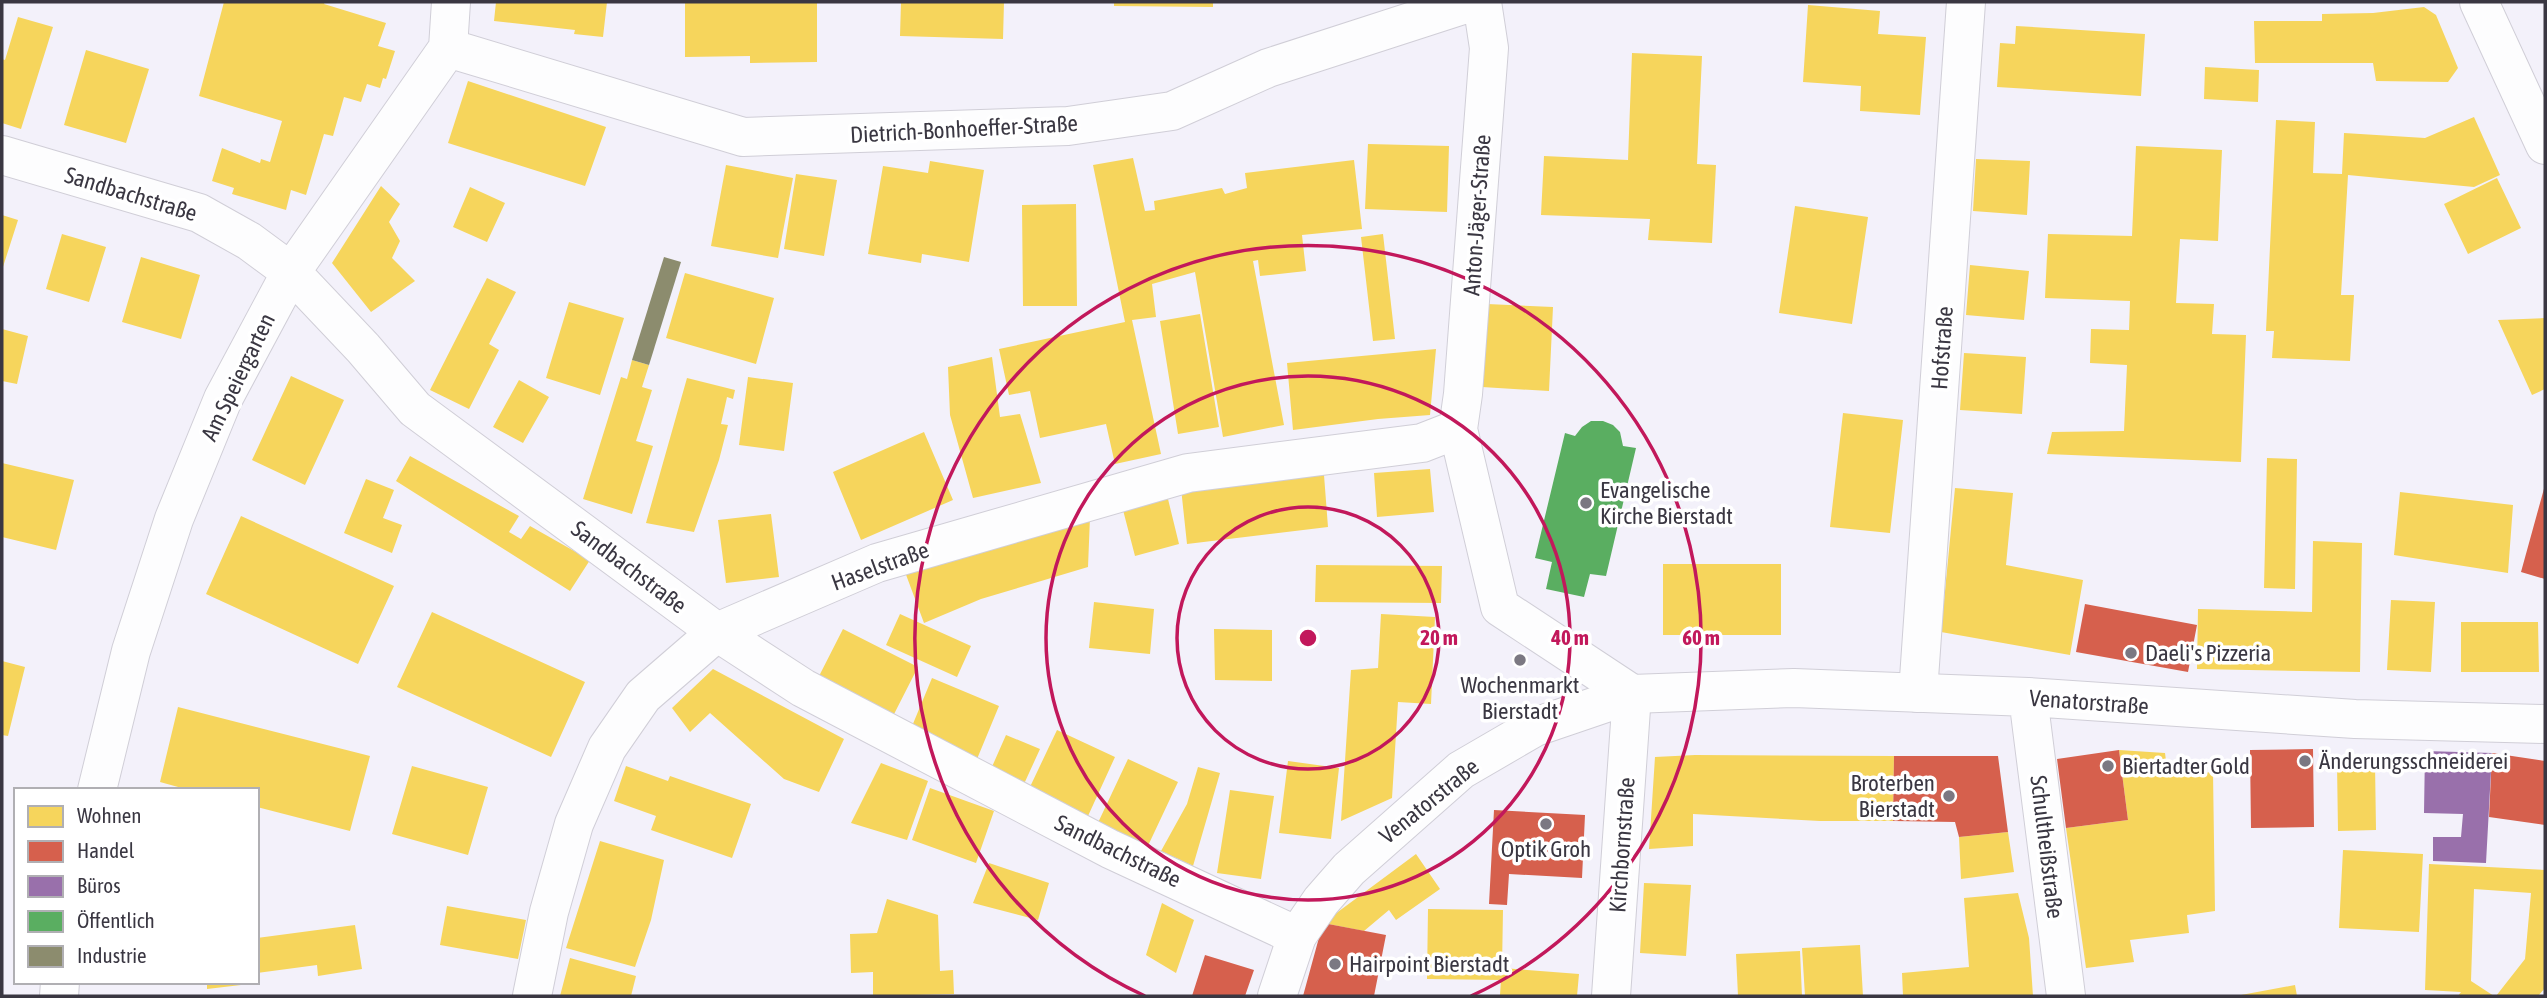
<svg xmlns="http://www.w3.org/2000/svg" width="2547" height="998" viewBox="0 0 2547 998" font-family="'Asap Condensed',sans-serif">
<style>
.homes{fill:#f6d55c}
.shops{fill:#d6604d}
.offices{fill:#9970ab}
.public{fill:#5aae61}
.industry{fill:#8c8c6e}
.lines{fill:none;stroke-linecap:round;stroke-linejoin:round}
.minor-casing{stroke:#d0ced7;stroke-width:40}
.major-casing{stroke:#d0ced7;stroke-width:40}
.minor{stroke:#fdfdfe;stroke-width:38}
.major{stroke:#fdfdfe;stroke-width:38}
.ring{fill:none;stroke:#c2185b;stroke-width:3.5}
.poi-dot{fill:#7b7882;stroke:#fff;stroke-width:2.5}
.labels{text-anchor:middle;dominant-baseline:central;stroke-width:7;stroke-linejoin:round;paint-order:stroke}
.street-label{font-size:23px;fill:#3a3742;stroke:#fff}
.poi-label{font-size:23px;fill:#3a3742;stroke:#fff;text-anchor:start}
.centre{fill:#c2185b;stroke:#fff;stroke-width:3.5}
.ring-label{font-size:21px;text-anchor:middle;font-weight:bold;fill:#c2185b;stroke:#fff;stroke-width:7;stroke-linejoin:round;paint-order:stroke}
</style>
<rect width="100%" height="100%" fill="#f3f1fa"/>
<!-- homes -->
<path class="homes" d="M224,2h101l-1,2 62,19 -8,23 17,5 -9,28 -3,-1 -3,10 -13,-4 -6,18 -17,-5 -11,39 -9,-2 -18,61 -15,-5 -5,20 -54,-16 2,-6 -22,-7 10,-33 38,15 1,-4 9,3 12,-41 -83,-25z
M496,2h111l-4,35 -29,-3 1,-4 -81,-9z
M685,2h132v60l-67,1v-7l-65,1z
M901,2h103l-1,37 -103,-3z
M1114,2h99v5l-99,-1z
M1808,5l72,6 -2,23 48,3 -6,78 -60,-4 1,-25 -58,-4z
M2424,7l12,8 22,53 -10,14 -72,-1 -3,-18h-118l-1,-42h68v-7l51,-1z
M18,17l35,10 -32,102 -19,-6v-64l3,1z
M2016,26l129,8 -4,62 -144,-9 3,-44 15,1z
M86,50l63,19 -23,74 -62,-18z
M1632,53l70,3 -5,108 19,1 -4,78 -64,-3 2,-21 -109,-4 3,-59 84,4z
M2205,67l54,3 -1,32 -54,-3z
M468,81l138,46 -21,59 -137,-43z
M2474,117l26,58 -26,12 -126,-12 -7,120h13l-4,66 -78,-3 2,-27h-8l10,-211 39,2 -2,51 29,1 2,-41 81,5z
M1368,144l81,2 -2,66 -82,-3z
M2136,146l86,4 -4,91 -38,-2 -4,64 38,1 -2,30 34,1 -5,127 -194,-8 5,-22 72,-1 3,-66 -37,-2 1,-34 38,1 1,-29 -85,-3 3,-64 84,2z
M1133,158l12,53 10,-1 -1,-9 68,-13 3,6 22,-6 -2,-15 109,-13 8,69 -60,6 4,36 -46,5 -2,-16 -5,1 31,164 -61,12 -28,-165 -43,12 4,33 -24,3 29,134 -46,10 -9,-40 -66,14 -10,-47 -21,4 -10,-46 126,-27 -32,-157z
M1976,159l54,2 -3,54 -54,-4z
M930,161l54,9 -15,92 -47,-8 -1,9 -53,-9 15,-88 45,7z
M726,165l67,13 -15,80 -67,-12z
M796,174l41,6 -13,76 -40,-7z
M2497,178l24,50 -53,26 -24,-50z
M381,186l19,18 -11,18 11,19 -8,17 23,23 -44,31 -39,-49z
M470,187l35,16 -18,39 -34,-15z
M1076,204l1,102h-54l-1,-101z
M1795,206l73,11 -16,107 -73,-11z
M2,215l16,5 -16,50z
M62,234l44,13 -17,55 -43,-13z
M1383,234l12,105 -22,2 -12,-104z
M141,257l59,18 -19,64 -59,-17z
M1970,265l59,6 -5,49 -58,-5z
M685,273l89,25 -18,66 -90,-26z
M487,278l29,14 -27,52 10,6 -30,59 -39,-19z
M569,302l55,16 -24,77 -54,-17z
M1487,304l66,3 -4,84 -67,-4z
M1200,314l19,113 -41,7 -18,-113z
M2545,318v71l-13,6 -34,-75z
M2,329l26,7 -11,48 -15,-3z
M1436,349l-6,66 -52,4 -85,11 -6,-67z
M1964,353l62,4 -4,57 -62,-4z
M992,357l8,60 20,-3 21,69 -68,15 -23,-83 -2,-48z
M632,360l17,5 -7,22 10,3 -16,51 17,5 -21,68 -49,-15 38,-122 6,2z
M291,376l53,24 -39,85 -53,-25z
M748,377l45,6 -9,68 -45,-6z
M687,378l48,12 -2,9 -6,-2 -6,27 7,1 -9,35 -25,72 -48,-9z
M519,380l30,17 -26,46 -30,-16z
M1843,413l60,7 -13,113 -60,-6z
M924,432l29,68 -92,40 -28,-68z
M410,456l109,60 -10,16 12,7 9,-13 60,34 -20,31 -174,-110z
M2267,458l30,1 -2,130 -31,-1z
M2,463l72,17 -18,70 -54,-13z
M1430,469l4,43 -57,5 -3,-44z
M1324,475l4,52 -141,17 -6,-56z
M366,479l28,11 -11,28 19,7 -10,28 -48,-20z
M1955,488l58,5 -7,72 77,15 -13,75 -129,-23z
M2400,492l113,13 -5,68 -114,-18z
M1168,499l11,45 -44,12 -12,-46z
M771,514l8,63 -53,6 -8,-63z
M241,516l153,70 -36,78 -152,-70z
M1090,517l-2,50 -107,32 -57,24 -19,-51z
M2313,541l49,2 -2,129 -163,-3 1,-60 114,3z
M1663,564h118v71h-118z
M1316,565l126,1 -1,37 -126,-1z
M2391,600l44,2 -4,70 -44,-2z
M1094,602l60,7 -4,45 -61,-6z
M432,612l153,70 -34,75 -154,-70z
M900,614l71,32 -14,31 -71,-32z
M1381,614l54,3 -4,87 -33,-2 -6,96 -51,23 10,-151 27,-2z
M2461,622h77l1,50h-78z
M843,629l75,38 -27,53 -75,-38z
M1214,629l58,1v51l-57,-1z
M2,661l23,6 -17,69 -6,-1z
M713,669l131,70 -25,53 -35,-13 -74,-66 -20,19 -18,-24z
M932,678l67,28 -22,53 -67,-28z
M178,707l192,49 -20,75 -93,-24v-17h-68l-29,-8z
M1057,730l58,27 -27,59 -59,-27z
M1006,735l34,14 -16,35 -33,-15z
M2119,750l46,3 3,23 45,-4 2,139 -28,4 2,18 -59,7 4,22 -48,6 -20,-140 62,-8z
M1695,755l199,1 -1,65h-73l-127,-7v32l-44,3 6,-92z
M1128,759l50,23 -32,68 -50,-23z
M1288,761l51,7 -8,71 -52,-6z
M881,763l47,18 -21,59 -56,-17z
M2375,763l1,67 -38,1 -1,-67z
M412,766l76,21 -20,68 -76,-21z
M626,766l42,15 2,-5 81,28 -19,54 -81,-28 5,-14 -42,-15z
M1198,767l22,6 -27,93 -32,-15 26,-47z
M930,788l64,23 -18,52 -64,-23z
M1230,790l44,6 -13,83 -44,-6z
M2008,832l6,40 -53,7 -2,-42z
M600,841l64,19 -13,60 -16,47 -69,-19z
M2343,850l80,4 -4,78 -80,-4z
M1416,854l24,35 -44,31 -7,-10 -25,21 -41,-8z
M989,863l60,20 -11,37 -65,-17z
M2429,864l116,6v118l-7,8h-42l29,-37 6,-66 -57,-4 -3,92 23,15h-36l3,-4 -36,-2z
M1644,883l47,2 -5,71 -46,-3z
M2018,893l11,45 4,58h-130l-1,-23 67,-6 -5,-69z
M887,899l51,16 2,56 13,-1 1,24 -81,2v-24l-22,1 -1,-39 27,-1z
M1162,903l32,17 -18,53 -30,-18z
M447,906l79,14 -8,39 -78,-14z
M1428,909l75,1 -1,58 77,6 -2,22 -77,-1 1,-15 -74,-1z
M355,925l7,44 -44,7 -1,-11 -60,8v-35z
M1860,945l3,51h-58l-3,-48z
M1800,951l2,45h-64l-2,-42z
M570,958l66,18 -5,20h-71z
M207,982h34v3l-34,4z
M2295,985l2,11h-56v-1z"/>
<!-- shops -->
<path class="shops" d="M2545,485v94l-24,-7z
M2085,604l112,21 -9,47 -112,-20z
M2313,749l1,78 -63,1 -1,-78z
M2119,750l9,70 -62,8 -9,-69z
M2492,753l53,8v64l-56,-8z
M1894,756h104l10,76 -49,5 -4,-15 -62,-1z
M1494,810l91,5 -3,63 -73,-4 -2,31 -18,-1z
M1323,923l63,12 -12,61h-71z
M1205,955l49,15 -9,26h-53z"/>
<!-- offices -->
<path class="offices" d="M2425,751l67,2 -6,110 -53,-2v-24h28l2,-23 -39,-1z"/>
<!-- public -->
<path class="public" d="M1591,421h12l10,4 7,7 3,14 13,2 -30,128 -16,-2 -6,23 -38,-8 6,-27 -17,-4 30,-125 10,3 7,-9z"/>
<!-- industry -->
<path class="industry" d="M664,257l17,5 -32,103 -17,-5z"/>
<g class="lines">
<defs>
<path id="minor" d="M1482,2l7,46 -26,346 -5,35 42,178 132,87 -21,302
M2479,2l66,143
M448,48l295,89 325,-11 104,-15 96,-43 204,-66
M2,155l197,58 50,28 42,31 72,76 52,61 302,223 86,56 307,161 187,87
M1918,693l48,-691
M97,790l34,-139 43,-132 49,-120 68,-127 157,-224 3,-46
M59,996l1,-14
M532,996l17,-84 25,-88 33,-76 36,-52 74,-64 160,-69 311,-90 234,-30 36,-14"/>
<path id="major" d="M2028,697l38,299
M1277,996l20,-60 24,-35 28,-32 112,-99 74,-43 97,-33 162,-6 234,9 327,22 190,5"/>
</defs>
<!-- minor casing -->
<use href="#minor" class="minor-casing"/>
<!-- major casing -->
<use href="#major" class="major-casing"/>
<!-- minor -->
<use href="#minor" class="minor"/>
<!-- major -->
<use href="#major" class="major"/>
</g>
<!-- distance rings -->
<g class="ring">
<circle cx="1308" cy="638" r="131"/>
<circle cx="1308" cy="638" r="262"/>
<path d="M1145 996A393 393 0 1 1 1471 996"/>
</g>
<!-- markers -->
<g class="poi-dot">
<circle cx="1586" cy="503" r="7"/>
<circle cx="2131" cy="653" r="7"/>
<circle cx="1520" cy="660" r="7"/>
<circle cx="2305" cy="761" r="7"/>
<circle cx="2108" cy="766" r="7"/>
<circle cx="1949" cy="796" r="7"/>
<circle cx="1546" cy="824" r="7"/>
<circle cx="1335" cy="964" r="7"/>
</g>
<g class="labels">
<!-- street labels -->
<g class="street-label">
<text transform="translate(964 129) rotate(-3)">Dietrich-Bonhoeffer-Straße</text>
<text transform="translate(131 194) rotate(17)">Sandbachstraße</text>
<text transform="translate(1477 215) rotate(-86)">Anton-Jäger-Straße</text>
<text transform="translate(1942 348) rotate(-86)">Hofstraße</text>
<text transform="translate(238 377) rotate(-64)">Am Speiergarten</text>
<text transform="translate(880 566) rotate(-20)">Haselstraße</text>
<text transform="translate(629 567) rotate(37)">Sandbachstraße</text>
<text transform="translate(2089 702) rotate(4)">Venatorstraße</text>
<text transform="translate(1429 801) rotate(-39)">Venatorstraße</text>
<text transform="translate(1622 845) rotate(-86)">Kirchbornstraße</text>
<text transform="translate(2047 847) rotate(83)">Schultheißstraße</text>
<text transform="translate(1118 851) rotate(26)">Sandbachstraße</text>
</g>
<!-- poi labels -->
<g class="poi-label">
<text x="1600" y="490">Evangelische<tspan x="1600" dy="26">Kirche Bierstadt</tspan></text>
<text x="2145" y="653">Daeli's Pizzeria</text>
<text x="1520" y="685" text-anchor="middle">Wochenmarkt<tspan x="1520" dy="26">Bierstadt</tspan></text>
<text x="2319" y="761">Änderungsschneiderei</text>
<text x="2122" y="766">Biertadter Gold</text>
<text x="1935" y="783" text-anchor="end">Broterben<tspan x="1935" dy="26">Bierstadt</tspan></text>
<text x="1546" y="849" text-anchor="middle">Optik Groh</text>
<text x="1349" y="964">Hairpoint Bierstadt</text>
</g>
</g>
<circle cx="1308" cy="638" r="10" class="centre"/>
<g class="ring-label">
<text x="1439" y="645">20 m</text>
<text x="1570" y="645">40 m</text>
<text x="1701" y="645">60 m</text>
</g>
<!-- border -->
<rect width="2547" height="998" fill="none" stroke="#3a3742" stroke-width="7"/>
<!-- legend -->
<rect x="14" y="788" width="245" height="196" fill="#ffffff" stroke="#b0afb3" stroke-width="2"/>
<rect x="28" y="806" width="35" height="21" fill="#f6d55c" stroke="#b0afb3" stroke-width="2"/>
<text x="77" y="823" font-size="21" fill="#3a3742">Wohnen</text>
<rect x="28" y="841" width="35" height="21" fill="#d6604d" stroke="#b0afb3" stroke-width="2"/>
<text x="77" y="858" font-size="21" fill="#3a3742">Handel</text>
<rect x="28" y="876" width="35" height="21" fill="#9970ab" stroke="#b0afb3" stroke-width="2"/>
<text x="77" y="893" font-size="21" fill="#3a3742">Büros</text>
<rect x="28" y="911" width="35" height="21" fill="#5aae61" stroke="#b0afb3" stroke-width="2"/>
<text x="77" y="928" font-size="21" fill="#3a3742">Öffentlich</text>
<rect x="28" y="946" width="35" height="21" fill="#8c8c6e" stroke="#b0afb3" stroke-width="2"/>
<text x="77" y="963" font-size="21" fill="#3a3742">Industrie</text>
</svg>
